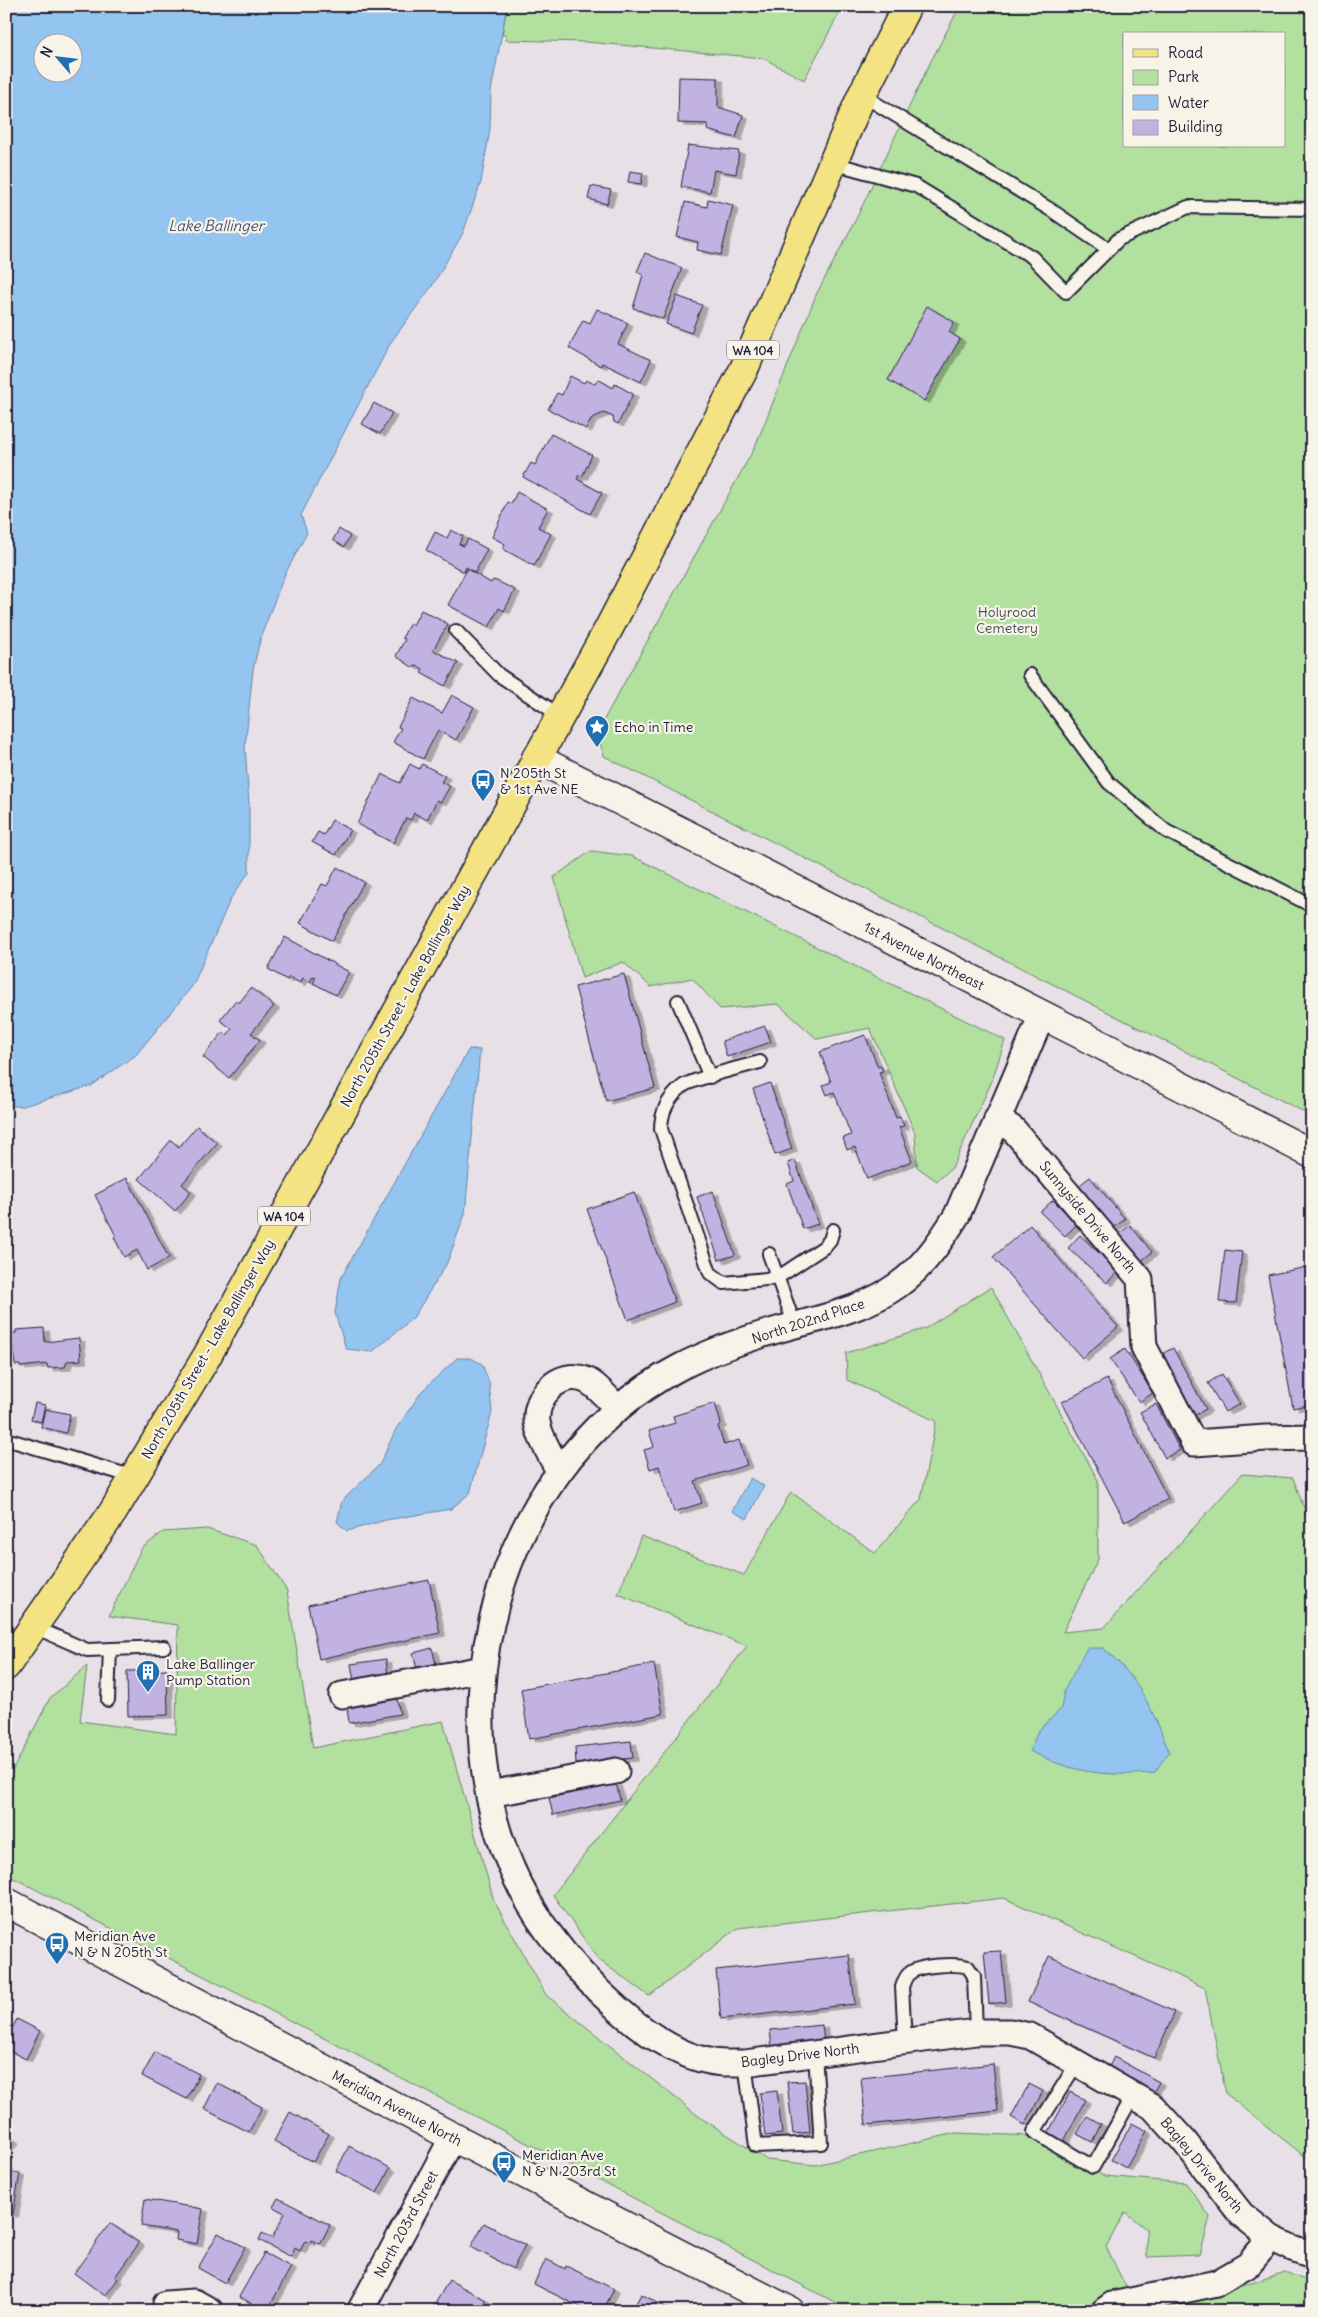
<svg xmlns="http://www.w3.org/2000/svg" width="1318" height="2317" viewBox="0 0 1318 2317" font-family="Delius,sans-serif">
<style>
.green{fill:#b2e09f;stroke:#6a816d;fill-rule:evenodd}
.water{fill:#94c5f0;stroke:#6684a8;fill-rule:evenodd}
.building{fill:#c1b2e2;stroke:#22223b;filter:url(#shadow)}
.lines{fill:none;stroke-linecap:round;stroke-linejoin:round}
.lane-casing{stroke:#22223b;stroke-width:16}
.street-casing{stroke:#22223b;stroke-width:29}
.secondary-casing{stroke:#22223b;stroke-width:31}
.primary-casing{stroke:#22223b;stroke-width:31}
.lane{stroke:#f7f3e8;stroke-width:12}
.street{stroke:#f7f3e8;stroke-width:25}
.secondary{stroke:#f7f3e8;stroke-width:28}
.primary{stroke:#f4e382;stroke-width:28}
.labels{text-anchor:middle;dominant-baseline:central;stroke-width:4.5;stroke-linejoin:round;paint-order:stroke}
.shield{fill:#f7f3e8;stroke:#62616f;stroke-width:1}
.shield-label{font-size:12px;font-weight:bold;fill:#22223b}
.park-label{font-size:14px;fill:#465254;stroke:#f7f3e8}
.poi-label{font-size:14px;fill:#22223b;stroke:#f7f3e8;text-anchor:start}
.street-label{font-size:14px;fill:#22223b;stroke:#f7f3e8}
.water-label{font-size:15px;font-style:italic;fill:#445371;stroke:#f7f3e8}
</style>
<defs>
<filter id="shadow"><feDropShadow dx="5.5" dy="3" stdDeviation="0" flood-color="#0004"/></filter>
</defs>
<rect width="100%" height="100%" fill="#e7e0e6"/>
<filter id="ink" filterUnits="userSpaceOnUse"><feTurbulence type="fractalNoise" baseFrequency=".02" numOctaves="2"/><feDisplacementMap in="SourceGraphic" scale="10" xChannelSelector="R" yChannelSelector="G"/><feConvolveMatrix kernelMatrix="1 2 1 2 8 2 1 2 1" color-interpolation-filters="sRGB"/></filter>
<g filter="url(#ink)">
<!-- green -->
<path class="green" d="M507,6h336l-39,74 -41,-22 -177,-16 -80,-2v-5h-4z
M960,6h352v1110l-708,-360 -7,-24 158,-285 61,-152 40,-76 74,-156zM1124,34h160v112h-160z
M591,851l41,5 373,184 -13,41 -40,87 -15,13 -20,-14 -2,-34 -45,-105 -53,11 -39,-35 -58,5 -28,-31 -41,9 -28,-25 -41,16 -28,-101z
M991,1287l107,193v79l-35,73 41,-4 138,-154 51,4 19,52v632l-86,-68 -21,-106 -201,-90 -266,30 -89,68 -50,-36 -46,-65 194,-249 -129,-52 23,-58 103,39 47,-83 84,61 46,-54 15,-78 -89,-41 -1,-27 78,-24z
M207,1529l50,16 30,46 26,157 130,-27 51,180 52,94 155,123 66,42 48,5 141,-32 78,3 70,40 82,7 24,34 -10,38 -53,2 -1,-28 -21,-17 -19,35 32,64h-286l-846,-437v-91l44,-85 37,-32 -7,55 96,13 2,-109 -69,-9 32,-67 22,-17z
M1285,2272l27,11v28h-160l38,-8z"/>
<!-- water -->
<path class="water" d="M6,6h501l-16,85 -1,38 -9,53 -18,51 -31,53 -41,56 -90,173 6,18 -23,43 -23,60 -8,33 -8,78 4,57v68l-18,26 -38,87 -57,70 -45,31 -68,20h-17zM42,42h30v30h-30z
M469,1049l11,1 -15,164 -18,49 -34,55 -41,34 -26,-3 -11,-36 6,-35z
M457,1358h14l11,6 7,18 3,30 -22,81 -19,16 -65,11 -39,11 -10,-9 5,-21 38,-37 16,-35 26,-38z
M750,1478l14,8 -17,33 -15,-8z
M1087,1648h16c35,29 50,62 66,104l-15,21c-48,3 -80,1 -124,-22l8,-20 23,-22 3,-18z"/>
<!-- building -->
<path class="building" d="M679,77l39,1v29l25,8 -7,23 -29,-8 1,-6 -30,-1z
M688,145l51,6 -3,23 -22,-4 -4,22 -29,-5z
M630,171l13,2 -2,11 -13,-2z
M591,186l20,4 -4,14 -19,-5z
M708,199l25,6 -12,50 -24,-5 1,-8 -21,-5 8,-35 22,5z
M645,253l37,15 -19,51 -30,-11 10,-33 -6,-3z
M677,296l25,9 -11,28 -25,-9z
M927,306l27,16 -5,10 11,7 -36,62 -36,-21z
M597,309l31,14 -10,21 33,16 -10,22 -39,-19 -1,3 -32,-18 14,-28 7,3z
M570,376l14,7 2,-3 9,4 3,-5 15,9 2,-4 18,10 -15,30 -4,-2 -1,-5 -9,-4 -12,5 -6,11 -38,-20 9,-16 5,2z
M374,403l18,10 -12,21 -18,-10z
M551,434l41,21 -10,22 -3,-2 -2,4 25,14 -12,21 -67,-37 8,-14 4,2z
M517,492l31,17 -10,18 13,7 -17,32 -31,-17 2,-5 -13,-7 16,-35 3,2z
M339,529l11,7 -6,11 -11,-7z
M451,530l12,6 -4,8 5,2 4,-7 19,10 -12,24 -9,-6 -2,5 -38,-22 9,-18 12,6z
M467,569l24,14 2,-3 6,2 16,8 -11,21 -5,-3 -10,19 -41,-22z
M421,610l27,14 -15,26 25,13 -13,23 -24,-13 2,-4 -6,-3 -5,1 -16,-11 9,-17 -3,-1 8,-15 3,2z
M452,695l22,12 -18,33 -18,-10 -15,29 -30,-17 8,-14 -3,-1 15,-29 29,15z
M410,764l9,5 3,-5 23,12 -4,6 9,4 -9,16 -4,-2 -10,20 -13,-7 -3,7 -5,-2 -13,25 -36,-19 25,-50 18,9z
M332,820l18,10 -14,25 -24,-13 6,-10 6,3z
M337,867l27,15 -32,59 -32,-18 22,-39 5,2z
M285,937l64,35 -13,23 -23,-12 3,-6 -3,-1 -3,6 -7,-4 -3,5 -11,-6 -2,3 -19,-11z
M624,974l31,114 -49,13 -31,-114z
M251,988l23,18 -23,27 9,7 -31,38 -26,-21 20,-25 4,3 5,-6 -12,-9 16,-20 3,3z
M765,1026l6,16 -44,15 -5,-16z
M865,1035l13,32 3,-1 2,5 -4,1 17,46 4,-2 4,10 -5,1 13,34 -45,18 -12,-32 -8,3 -4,-12 8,-3 -17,-43 -7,3 -4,-10 8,-3 -11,-30z
M770,1083l22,66 -17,6 -22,-66z
M197,1126l20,17 -35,41 9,8 -16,19 -36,-32 32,-39 8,7z
M795,1160l23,64 -15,5 -16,-45 7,-3 -6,-18z
M1090,1177l35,42 -14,11 -35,-42z
M127,1178l42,80 -22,12 -10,-20 -13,7 -10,-20 2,-1 -21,-41z
M713,1191l22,64 -16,5 -22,-63z
M634,1192l41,110 -47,18 -41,-111z
M1053,1200l24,24 -12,12 -25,-24z
M1030,1225l88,102 -36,31 -89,-101z
M1130,1225l22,27 -13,11 -23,-26z
M1080,1235l38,36 -11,12 -39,-35z
M1225,1250l17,2 -6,51 -17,-1z
M1312,1266v138l-19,4 -25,-133z
M44,1328l1,14 34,-4 2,22 -14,1 -2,6 -17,1 -1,-4 -27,3v-2h-5l-4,-32h5v-3z
M1173,1348l33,61 -16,9 -32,-62z
M1125,1349l28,44 -14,9 -29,-43z
M1222,1374l18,30 -15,8 -17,-29z
M1107,1379l61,120 -43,23 -63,-120z
M35,1403l10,2 -4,17 -10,-3z
M715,1403l6,21 -3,2 6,19 15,-5 8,25 -52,16 7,22 -28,9 -15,-46 -9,3 -6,-19 10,-3 -5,-16 26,-8 -2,-7z
M1156,1404l24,46 -15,8 -25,-46z
M45,1409l25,5 -4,19 -25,-6z
M429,1580l11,53 -121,26 -11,-54z
M432,1648l4,16 -19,5 -4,-16z
M386,1659l2,17 -34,5 -3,-17z
M654,1664l9,50 -134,25 -8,-50z
M167,1670l1,45 -40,1 -1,-45z
M397,1699l3,15 -51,9 -2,-15z
M631,1741l2,17 -57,6 -1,-17z
M616,1783l4,17 -67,15 -4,-17z
M1001,1951l5,51 -17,2 -5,-52z
M849,1955l6,49 -134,15 -5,-49z
M1049,1956l126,56 -21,46 -126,-56z
M17,2019l23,12 -14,28 -20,-10v-9z
M822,2025l2,17 -52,6 -2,-18z
M155,2052l44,22 -12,25 -45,-23z
M1114,2057l45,25 -8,15 -45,-25z
M993,2064l5,47 -132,14 -5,-47z
M805,2081l5,51 -17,2 -6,-52z
M217,2083l45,24 -13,25 -45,-23z
M1029,2084l14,7 -18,34 -14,-8z
M777,2091l5,43 -17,2 -5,-43z
M1070,2092l15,8 -23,45 -16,-8z
M290,2112l39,22 -16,28 -39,-21z
M1087,2116l14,8 -9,18 -15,-8z
M1132,2123l15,8 -21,37 -15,-8z
M6,2133l8,8 -8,7z
M349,2146l41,22 -13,25 -41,-22z
M6,2171l14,2 -7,41 -7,-1z
M278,2198l52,27 -10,19 -9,-4 -1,3 -5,-2 -5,10 -5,-3 -4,9 -32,-17 3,-7 10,5 13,-25 -12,-6z
M145,2199l58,10 -6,35 -21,-4 1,-8 -36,-6z
M110,2223l29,20 -24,34 3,2 -13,17 -31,-23z
M484,2223l41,22 -12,24 -42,-22z
M218,2233l27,14 -20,36 -27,-15z
M264,2253l27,14 -24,44 -28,-14z
M546,2259l19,10 1,-3 48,23 -11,22h-15l-54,-27z
M449,2280l37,20 -6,11 -48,-2z
M641,2294l32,17h-41z"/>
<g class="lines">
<defs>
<path id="lane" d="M862,95l189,115 57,39
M833,163l83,23 116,71 34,35 53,-53 69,-32 124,2
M456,631l43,44 61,41
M1030,675l79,108 57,48 146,75
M678,1001l32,76
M760,1062c-14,4 -68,17 -77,24 -14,11 -22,25 -22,43l49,144 14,10 53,-5 47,-31 6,-7 3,-10
M769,1254l26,72
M6,1439l128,38
M34,1627l53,23 77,-3
M108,1700l2,-51
M905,2041l-3,-54c2,-5 3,-11 8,-14 9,-8 47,-10 58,-6l6,9 2,56
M745,2063l11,83 65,-3 -6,-89
M1077,2063l-43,69 59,35 40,-71"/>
<path id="street" d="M1042,1015l-85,200c-16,26 -34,52 -59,70 -26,19 -60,29 -91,37 -40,10 -90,26 -127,45 -197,102 -261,387 -132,565 34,47 102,118 161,129 11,3 25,2 36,2l231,-31h34l20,4 123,71 31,34 57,73 30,24 21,10 20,7
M997,1119l16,10 127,150 4,68 50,96 72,-5 46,-1
M559,1471c-7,-14 -19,-32 -22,-49 -3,-25 22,-53 49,-42 11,5 22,19 31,28
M342,1695l141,-26
M489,1794l127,-23
M166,2304l28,-2 16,9
M360,2311l93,-174
M1104,2311l8,-6 105,-22 31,-18 23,-27"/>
<path id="secondary" d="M536,758l544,276 232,120
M6,1902l447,235 337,174"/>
<path id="primary" d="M6,1666l107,-154 94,-156 402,-728 135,-259 118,-274 45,-89"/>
</defs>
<!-- lane casing -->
<use href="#lane" class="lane-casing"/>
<!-- street casing -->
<use href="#street" class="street-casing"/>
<!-- secondary casing -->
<use href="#secondary" class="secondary-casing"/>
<!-- primary casing -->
<use href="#primary" class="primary-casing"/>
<!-- lane -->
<use href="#lane" class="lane"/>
<!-- street -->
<use href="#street" class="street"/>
<!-- secondary -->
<use href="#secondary" class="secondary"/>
<!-- primary -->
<use href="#primary" class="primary"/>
</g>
</g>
<!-- icons -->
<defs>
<symbol id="sight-pin" viewBox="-11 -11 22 30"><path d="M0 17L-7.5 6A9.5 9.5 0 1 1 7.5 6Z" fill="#1f6fb2" stroke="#f7f3e8"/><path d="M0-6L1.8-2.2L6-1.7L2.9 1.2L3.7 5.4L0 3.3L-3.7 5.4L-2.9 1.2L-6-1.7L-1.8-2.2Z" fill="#fff"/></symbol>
<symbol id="bus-pin" viewBox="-11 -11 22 30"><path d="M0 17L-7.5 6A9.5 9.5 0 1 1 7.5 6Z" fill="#1f6fb2" stroke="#f7f3e8"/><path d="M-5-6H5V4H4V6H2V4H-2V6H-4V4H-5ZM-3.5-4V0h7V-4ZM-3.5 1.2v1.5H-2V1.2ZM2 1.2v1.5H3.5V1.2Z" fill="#fff"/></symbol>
<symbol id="building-pin" viewBox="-11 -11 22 30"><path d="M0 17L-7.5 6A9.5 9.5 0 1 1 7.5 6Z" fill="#1f6fb2" stroke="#f7f3e8"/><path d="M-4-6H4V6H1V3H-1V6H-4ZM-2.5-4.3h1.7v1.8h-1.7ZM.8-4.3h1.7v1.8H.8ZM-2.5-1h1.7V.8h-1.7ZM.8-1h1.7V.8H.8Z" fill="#fff"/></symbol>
</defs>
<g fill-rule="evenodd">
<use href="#sight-pin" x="583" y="713" width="28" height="38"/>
<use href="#bus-pin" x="469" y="767" width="28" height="38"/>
<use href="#building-pin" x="134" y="1658" width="28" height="38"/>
<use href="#bus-pin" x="43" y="1930" width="28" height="38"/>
<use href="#bus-pin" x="490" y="2149" width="28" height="38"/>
</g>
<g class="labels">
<!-- shield labels -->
<g class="shield">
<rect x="727" y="340.5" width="52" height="19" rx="4"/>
<rect x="258" y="1206.5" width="52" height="19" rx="4"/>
</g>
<g class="shield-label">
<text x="753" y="350">WA 104</text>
<text x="284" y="1216">WA 104</text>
</g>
<!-- park labels -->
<g class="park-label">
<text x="1007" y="612">Holyrood<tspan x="1007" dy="16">Cemetery</tspan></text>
</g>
<!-- poi labels -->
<g class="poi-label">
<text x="614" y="727">Echo in Time</text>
<text x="500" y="773">N 205th St<tspan x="500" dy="16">&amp; 1st Ave NE</tspan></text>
<text x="166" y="1664">Lake Ballinger<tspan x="166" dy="16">Pump Station</tspan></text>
<text x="74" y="1936">Meridian Ave<tspan x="74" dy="16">N &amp; N 205th St</tspan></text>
<text x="522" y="2155">Meridian Ave<tspan x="522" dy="16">N &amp; N 203rd St</tspan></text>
</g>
<!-- street labels -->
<g class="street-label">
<text transform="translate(924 956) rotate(27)">1st Avenue Northeast</text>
<text transform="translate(405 996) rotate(-61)">North 205th Street - Lake Ballinger Way</text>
<text transform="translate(1088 1217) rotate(50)">Sunnyside Drive North</text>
<text transform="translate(808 1321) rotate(-18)">North 202nd Place</text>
<text transform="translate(208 1349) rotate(-60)">North 205th Street - Lake Ballinger Way</text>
<text transform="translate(800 2055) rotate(-7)">Bagley Drive North</text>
<text transform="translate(397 2108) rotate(28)">Meridian Avenue North</text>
<text transform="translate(1202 2165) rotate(50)">Bagley Drive North</text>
<text transform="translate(406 2224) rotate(-62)">North 203rd Street</text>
</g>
<!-- water labels -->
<g class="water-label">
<text x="216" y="225">Lake Ballinger</text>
</g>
</g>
<!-- margin -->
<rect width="1318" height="2317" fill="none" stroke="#f7f3e8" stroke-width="25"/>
<rect x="12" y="12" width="1293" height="2292" fill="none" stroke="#22223b" stroke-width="2" filter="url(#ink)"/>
<!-- legend -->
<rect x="1123" y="32" width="162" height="115" fill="#f7f3e8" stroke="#a29fa3"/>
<rect x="1133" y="49" width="25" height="8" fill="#f4e382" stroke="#a29fa3"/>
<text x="1168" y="58" font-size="15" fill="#22223b">Road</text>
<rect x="1133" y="70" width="25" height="15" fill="#b2e09f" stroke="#a29fa3"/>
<text x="1168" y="82" font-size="15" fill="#22223b">Park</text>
<rect x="1133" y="95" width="25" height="15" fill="#94c5f0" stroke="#a29fa3"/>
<text x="1168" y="108" font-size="15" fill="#22223b">Water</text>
<rect x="1133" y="120" width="25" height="15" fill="#c1b2e2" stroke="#a29fa3"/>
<text x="1168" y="132" font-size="15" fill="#22223b">Building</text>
<!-- north arrow -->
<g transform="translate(58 58) rotate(298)"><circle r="24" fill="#f7f3e8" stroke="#a29fa3"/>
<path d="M0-4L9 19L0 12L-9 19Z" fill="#1f6fb2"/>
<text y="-8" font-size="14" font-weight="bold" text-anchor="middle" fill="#22223b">N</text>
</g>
</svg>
